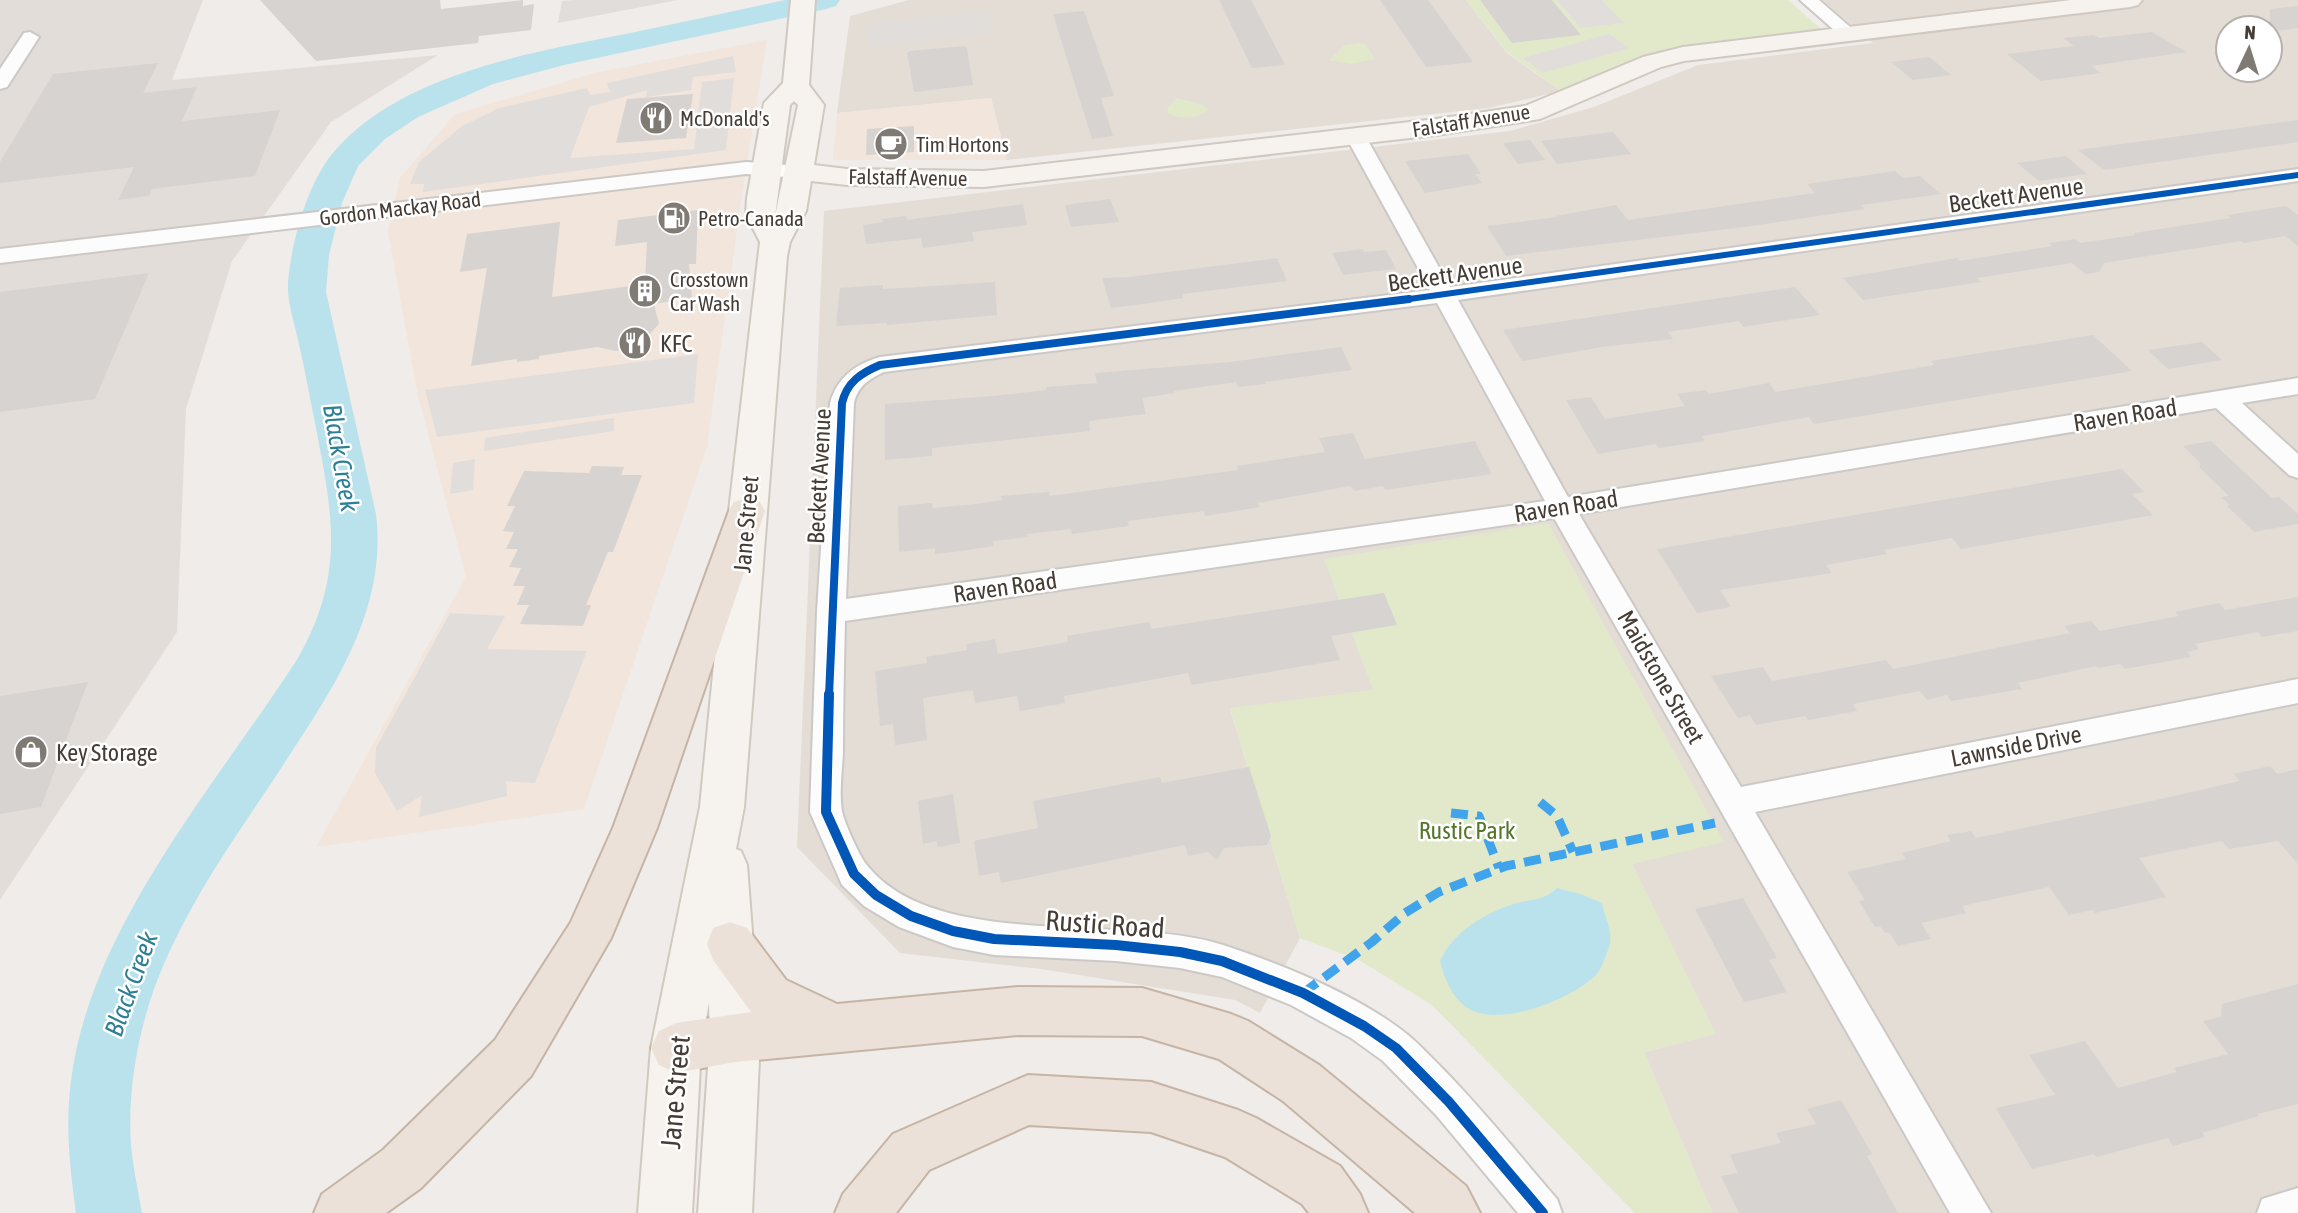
<svg xmlns="http://www.w3.org/2000/svg" width="2298" height="1213" viewBox="0 0 2298 1213" font-family="'Asap Condensed',sans-serif">
<style>
.residential{fill:#e3ddd6;fill-rule:evenodd}
.commercial{fill:#f2e5dc}
.industrial{fill:#e3ddda}
.green{fill:#e2e9ca}
.parking{fill:#e1ddda}
.water{fill:#bae2ec}
.lines{fill:none;stroke-linecap:round;stroke-linejoin:round}
.river{fill:#bae2ec;fill-rule:evenodd}
.building{fill:#d7d3d0}
.street-casing{stroke:#ccc8c5;stroke-width:4}
.secondary-casing{stroke:#d0c9c1;stroke-width:4}
.highway-casing{stroke:#c6b4a5;stroke-width:4}
.street{fill:#fdfcfc;fill-rule:evenodd}
.secondary{fill:#f6f3ee;fill-rule:evenodd}
.highway{fill:#ebe1d9;fill-rule:evenodd}
.quiet{stroke:#3fa4eb;stroke-width:9;stroke-dasharray:17 9;stroke-linecap:butt}
.cycleway-far2-casing{stroke:#fff;stroke-width:10}
.cycleway-far1-casing{stroke:#fff;stroke-width:12}
.cycleway-casing{stroke:#fff;stroke-width:15}
.cycleway-far2{stroke:#0057b8;stroke-width:6}
.cycleway-far1{stroke:#0057b8;stroke-width:8}
.cycleway{stroke:#0057b8;stroke-width:10}
.labels{text-anchor:middle;dominant-baseline:central;stroke-width:5;stroke-linejoin:round;paint-order:stroke}
.far-poi-label{font-size:21px;fill:#453c35;stroke:#fff;text-anchor:start}
.far-street-label{font-size:21px;fill:#453c35;stroke:#fff}
.street-label{font-size:24px;fill:#453c35;stroke:#fff}
.poi-label{font-size:24px;fill:#453c35;stroke:#fff;text-anchor:start}
.park-label{font-size:24px;fill:#55752a;stroke:#fff}
.water-label{font-size:26px;font-style:italic;fill:#2d7f96;stroke:#fff}
.near-street-label{font-size:28px;fill:#453c35;stroke:#fff}
</style>
<rect width="100%" height="100%" fill="#efece9"/>
<!-- residential -->
<path class="residential" d="M909,0h557l41,53 54,38 -72,17 -482,52 -16,-62 -154,15 13,-97z
M1822,0h476v1213h-586l-68,-161 71,-18 -83,-170 92,-23 -399,-282 49,131 -144,19 70,229 -40,75 -25,-13 -194,-31 -141,-16 -103,-106 27,-636 686,-80 84,-24 104,-42 175,-22zM2228,28h42v42h-42z"/>
<!-- commercial -->
<path class="commercial" d="M767,40l-25,154 -35,252 -123,363 -268,38 150,-270 -48,-181 -30,-165 12,-53 55,-64 144,-42z
M991,98l16,62h-174l4,-47z"/>
<!-- industrial -->
<path class="industrial" d="M0,0h203l-31,80 266,-25 -107,67 -99,139 -46,148 -9,223 -177,268z"/>
<!-- green -->
<path class="green" d="M1466,0h322l33,29 -113,13 -63,13 -84,36 -54,-39z
M1360,43l6,2 9,14 -25,5 -21,-4 16,-15z
M1177,98l27,7 4,5c-12,10 -25,9 -39,4l-2,-6z
M1548,523l176,319 -92,22 84,170 -72,18 68,161h-77l-203,-208 -73,-45 -59,-22 -70,-230 143,-18 -49,-131z"/>
<!-- parking -->
<path class="parking" d="M575,0h103l-120,23 4,-22z
M1557,0h45l22,23 -43,5z
M987,12l6,22 -125,12 -3,-23z
M1609,34l21,14 -87,25 -20,-15z
M733,56l3,16 -43,5 -2,13 -45,7 1,-7 -58,17 -19,51 124,-9 8,-67 32,-4 -8,72 -303,42 1,-8h-14l9,-22 43,-36 37,-18 88,-20 3,7 20,-3 -3,-9z
M698,354l-4,49 -257,34 -12,-47z
M614,418v13l-130,20 1,-13z
M475,459l-2,31 -23,4 3,-31z
M450,613l55,3 -18,33 100,2 -52,132 -29,-2 1,15 -88,21 3,-22 -25,16 -22,-38 1,-25z"/>
<!-- water -->
<path class="water" d="M1557,888l23,6 22,9c3,17 13,30 6,47 -3,7 -7,20 -12,25 -23,23 -87,49 -120,37 -21,-7 -31,-31 -36,-51 14,-30 46,-49 77,-58 16,-4 28,-3 40,-15z"/>
<g class="lines">
<!-- river -->
<path class="river" d="M785,0h55l-4,6 -10,3 -262,56 -71,19 -75,33 -33,22 -27,27 -16,37 -13,52 -3,37 50,222c12,101 -48,182 -100,262 -50,75 -107,154 -131,242 -11,40 -17,85 -14,127 2,22 7,46 11,68h-66c-6,-45 -11,-87 -5,-132 19,-154 146,-297 227,-423 47,-83 35,-142 18,-230 -6,-29 -11,-59 -18,-88 -4,-19 -11,-38 -10,-57 3,-40 19,-98 44,-129 68,-82 204,-102 303,-122 50,-10 100,-21 150,-32z"/>
</g>
<!-- building -->
<path class="building" d="M260,0h180l1,9 82,-9v6l11,-2 -3,26 -52,6 -1,7 -162,18z
M1219,0h32l34,65 -33,3z
M1380,0h48l45,62 -47,5z
M1480,0h72l29,35 -69,8z
M2298,6v22l-28,4v-23z
M1084,11l30,85 -13,2 12,38 -21,3 -39,-125z
M2152,32l34,20 -95,14 10,7 -60,8 -34,-27 67,-8 -11,-8 31,-3 5,3z
M964,46l3,2 6,37 -59,7 -7,-39 3,-2z
M1929,57l22,18 -38,5 -22,-18z
M158,63l-15,30 54,-6 -15,34 98,-11 -25,66 -103,13 -3,7 -31,4 16,-33 -134,16v-21l53,-88z
M693,94l-7,44 -70,5 11,-44z
M2298,120v22l-194,28 -26,-20z
M914,126v26l-48,3 1,-26z
M1613,132l18,22 -74,10 -16,-23z
M1530,140l15,20 -27,4 -15,-21z
M1468,154l13,20h-6l7,9 -57,10 -20,-32z
M2066,156l21,18 -48,7 -22,-18z
M1895,171l8,7 17,-2 21,18 -80,11 4,4 -113,17 -246,30 -19,-30 70,-9 -1,-1 60,-11 12,15 187,-27 -8,-9z
M1110,199l9,23 -48,5 -6,-22z
M1023,204l4,21 -55,7 2,9 -51,7 -2,-10 -55,6 -3,-19 20,-3 -1,-3 24,-3 1,4z
M2286,206l12,9v31l-13,-10 -41,7 -3,-2 -137,22 -5,9 -13,2 -14,-11 -95,15 4,4 -118,18 -20,-22 114,-20 2,3 93,-15 -3,-3 26,-4 5,4 55,-8 -1,-2 97,-15 -4,-3z
M698,210l-2,54h-7l3,34 -38,6 5,20 -21,23 -22,4 -19,-4 -58,9v3l-22,3v-3l-46,7 16,-98 -27,4 7,-38 93,-12 -8,75 93,-13 2,-42 -32,4 3,-26z
M1363,249l1,3 22,-2 10,19 -53,6 -11,-22z
M1277,258l10,23 -105,13 1,4 -47,7 -25,3 -9,-30 27,-1z
M149,273l-54,126 -95,13v-120z
M995,282l2,33 -110,10v-2l-51,3 4,-38 43,-3v4l36,-2z
M1795,287l25,28 -77,12 -4,-6 -71,11 5,7 -71,8 -80,14 -19,-31z
M2093,335l39,36 -318,53 -5,-7 -107,19 3,5 -46,7 -3,-4 -58,10 -32,-54 25,-3 14,22 80,-13 -8,-12 29,-4 3,4 60,-11 6,9 159,-27 -3,-4z
M2202,342l20,18 -54,9 -20,-19z
M1341,347l11,23 -87,12 1,2 -28,3 -2,-5 -62,9 1,2 -33,5 4,16 -50,6 -7,2 1,9 -158,17v8l-47,4v-56l108,-8 53,-6v-3l51,-4 -2,-10 135,-11z
M1353,433l12,26 110,-18 17,33 -107,16 -2,-4 -28,5 -5,-5 -92,17 2,4 -55,9 -1,-5 -77,10 2,5 -57,8 -1,-5 -44,5 1,3 -35,4 1,5 -33,5 -26,3v-6l-36,4 -1,-46 34,-3 1,5 43,-4 26,-4 -1,-4 48,-4 1,4 188,-26 -1,-4 88,-14 -6,-14z
M2211,441l61,57 7,-1 19,17v10l-44,8 -27,-26 3,-1 -9,-8 8,-1 -30,-29 2,-3 -18,-18z
M592,466l32,1 -3,8h21l-29,77h-5l-22,53h5l-8,21 -63,-2 9,-19h-12l8,-19h-12l8,-18 -12,-1 9,-18h-12l8,-17 -11,-1 12,-25h-8l17,-35 65,2z
M2122,469l22,23 -12,2 21,21 -192,34 -9,-11 -68,12 3,4 -61,11 6,8 -112,17 11,17 -34,6 -40,-64z
M1384,593l13,32 -66,11 9,24 -149,25 -3,-12 -124,23 1,7 -45,8 -3,-15 -42,7 -2,-13 -50,8 4,42 -32,5 -2,-21 -13,2 -5,-55 52,-8 -1,-6 41,-7 -1,-6 29,-5 3,15 70,-12 -1,-6 82,-14 2,7z
M2298,597v34l-36,6 -4,-5 -63,12 4,5 -12,3 4,5 -66,12 -5,-5 -22,4 -2,-2 -78,17 4,6 -71,12 -4,-6 -20,5 -7,-9 -67,13 4,7 -49,9 -3,-4 -49,9 -6,-10 -12,3 -27,-42 52,-9 9,14 114,-21 7,9 177,-36 -6,-7 27,-5 9,10 79,-15 -4,-4 44,-9 6,7z
M88,682l-47,125 -41,7v-118z
M2270,766l7,8 21,-5v95l-20,-23 -49,8 -7,-8 -83,17 27,39 -71,16 -2,-3 -24,5 -20,-28 -87,19 4,7 -45,10 10,16 -33,7 -9,-14 -4,1 -5,-7 -5,1 -16,-26 6,-1 -18,-28 59,-13 -4,-6 49,-12 -4,-6 24,-4 5,7 194,-41 70,-16 -6,-7z
M1249,767l22,69 -4,9 -43,3 -7,12 -9,-8 -20,4 -3,-11 -184,38 -2,-11 -20,4 -5,-35 64,-13 -5,-27 127,-24 2,6z
M953,794l7,49 -22,4 -1,-6 -14,3 -5,-43z
M1743,898l34,60 -8,2 18,32 -43,10 -49,-93z
M2298,984v120l-41,10 2,2 -57,17 3,4 -32,9 -5,-8 -72,19 -2,-3 -62,15 -36,-61 59,-13 -26,-40 56,-14 33,47 59,-16 -3,-4 54,-14 -25,-33 18,-4 1,-13z
M1841,1100l31,54 -5,2 31,57h-159l-18,-37 17,-3 -8,-18 51,-12 -5,-10 40,-9 -9,-15z"/>
<g class="lines">
<defs>
<path id="street" d="M1800,0h19l38,33 -9,5 -6,-1z
M30,32l9,5 -32,50 -7,2v-20l24,-36z
M1356,131l10,6 84,150 848,-118v12l-840,119 110,197 730,-119v16l-56,9 56,51v24l-9,-3 -73,-67 -637,106 162,273 557,-108v24l-543,109 236,401h-41l-396,-695 -709,103c-1,44 -2,88 -2,132 -1,18 -4,40 -1,58 2,11 17,44 24,53 67,88 258,49 357,81 61,20 135,50 185,90 12,10 23,22 34,33 41,42 77,87 115,131l5,14h-44l-82,-98 -53,-54 -32,-23 -60,-33 -69,-28 -42,-9 -64,-7 -122,-6 -41,-8 -54,-20 -35,-21 -22,-21 -32,-73 7,-200 13,-209c7,-25 25,-39 50,-46l550,-67 -84,-153zM1437,303l108,198 -699,98 8,-196c4,-17 15,-24 30,-31z
M746,162l55,4 7,2 3,4 -3,4 -7,2 -55,-4 -746,89v-14z
M2298,1188v25h-41l5,-14z"/>
<path id="secondary" d="M791,0h24l-6,85 15,20 -10,60 33,4 137,2 452,-52 89,-13 118,-49 40,-10 388,-47h71l-4,5 -8,2 -446,54 -23,6 -121,52 -104,16 -452,52 -137,-2 -36,-4 -5,30 -16,31 -3,14 -43,551 -8,42 5,2 6,14 13,173 -8,175h-54l12,-175 -1,-36 -8,46 -9,165h-54l13,-165 49,-241 29,-296 31,-269 -14,-27 1,-17 17,-95 19,-20zM794,101l4,4 -23,111 15,-111z"/>
<path id="highway" d="M747,498l13,4 5,9 -108,317 -46,110 -80,138 -110,112 -35,25h-72l8,-19 61,-44 112,-110 76,-118 42,-94 116,-317 5,-9z
M730,922l17,6 39,52 51,24 181,-17 124,1 89,26 17,7 71,44 147,121 14,27h-65l-132,-112 -64,-42 -77,-23 -124,-1 -283,27 -59,11 -17,-8 -8,-17 8,-17 17,-8 75,-11 -38,-52 -6,-16 6,-16z
M1028,1075l123,7 87,28 18,8 84,48 20,28 8,19h-59l-7,-9 -77,-47 -74,-25 -122,-7 -100,45 -33,43h-61l8,-19 50,-60z"/>
</defs>
<!-- street casing -->
<use href="#street" class="street-casing"/>
<!-- secondary casing -->
<use href="#secondary" class="secondary-casing"/>
<!-- highway casing -->
<use href="#highway" class="highway-casing"/>
<!-- street -->
<use href="#street" class="street"/>
<!-- secondary -->
<use href="#secondary" class="secondary"/>
<!-- highway -->
<use href="#highway" class="highway"/>
<!-- quiet -->
<path class="quiet" d="M1540,802l17,14 16,36
M1451,813l28,3 20,52
M1303,993l69,-51 33,-29 34,-21 67,-26 209,-43"/>
<defs>
<path id="cycleway-far2" d="M1395,301l903,-126"/>
<path id="cycleway-far1" d="M829,696l13,-293c5,-21 19,-30 38,-38l529,-66"/>
<path id="cycleway" d="M829,694l-3,118 28,62 22,21 35,21 42,15 41,8 122,6 64,7 42,9 81,32 61,33 32,22 53,54 94,111"/>
</defs>
<!-- cycleway-far2 casing -->
<use href="#cycleway-far2" class="cycleway-far2-casing"/>
<!-- cycleway-far1 casing -->
<use href="#cycleway-far1" class="cycleway-far1-casing"/>
<!-- cycleway casing -->
<use href="#cycleway" class="cycleway-casing"/>
<!-- cycleway-far2 -->
<use href="#cycleway-far2" class="cycleway-far2"/>
<!-- cycleway-far1 -->
<use href="#cycleway-far1" class="cycleway-far1"/>
<!-- cycleway -->
<use href="#cycleway" class="cycleway"/>
</g>
<!-- icons -->
<defs>
<symbol id="restaurant-disc" viewBox="-11 -11 22 22"><circle r="9.5" fill="#807a74" stroke="#fff"/><path d="M-5-6h1v4h1v-4h1v4h1v-4h1v5L-1.5 .5V6h-2V.5L-5-1ZM5-6V6H3V1.5H1.5Q1.5-4 5-6Z" fill="#fff"/></symbol>
<symbol id="cafe-disc" viewBox="-11 -11 22 22"><circle r="9.5" fill="#807a74" stroke="#fff"/><path d="M-5.5-4.5H6V0H3Q3 3.5 0 3.5H-2.5Q-5.5 3.5-5.5 0ZM3-3.2v2h1.7v-2ZM-6 4.5H4V6H-6Z" fill="#fff"/></symbol>
<symbol id="fuel-disc" viewBox="-11 -11 22 22"><circle r="9.5" fill="#807a74" stroke="#fff"/><path d="M-5.5-6h7V0h2V4h1.3V-2.5L3-4.5l.8-.8L6-3V5H2.5V1h-1V6h-7ZM-4.2-4.7v3.2H.2V-4.7Z" fill="#fff"/></symbol>
<symbol id="building-disc" viewBox="-11 -11 22 22"><circle r="9.5" fill="#807a74" stroke="#fff"/><path d="M-4-6H4V6H1V3H-1V6H-4ZM-2.5-4.3h1.7v1.8h-1.7ZM.8-4.3h1.7v1.8H.8ZM-2.5-1h1.7V.8h-1.7ZM.8-1h1.7V.8H.8Z" fill="#fff"/></symbol>
<symbol id="shop-disc" viewBox="-11 -11 22 22"><circle r="9.5" fill="#807a74" stroke="#fff"/><path d="M-5-2.5h2.3a2.7 3.5 0 0 1 5.4 0H5L5.5 6h-11ZM-1.5-2.5h3a1.5 2.3 0 0 0-3 0Z" fill="#fff"/></symbol>
</defs>
<g fill-rule="evenodd">
<use href="#restaurant-disc" x="637" y="99" width="38" height="38"/>
<use href="#cafe-disc" x="872" y="125" width="38" height="38"/>
<use href="#fuel-disc" x="655" y="199" width="38" height="38"/>
<use href="#building-disc" x="626" y="272" width="38" height="38"/>
<use href="#restaurant-disc" x="616" y="324" width="38" height="38"/>
<use href="#shop-disc" x="12" y="733" width="38" height="38"/>
</g>
<g class="labels">
<!-- far-poi labels -->
<g class="far-poi-label">
<text x="680" y="118">McDonald's</text>
<text x="916" y="144">Tim Hortons</text>
<text x="698" y="218">Petro-Canada</text>
<text x="670" y="279">Crosstown<tspan x="670" dy="24">Car Wash</tspan></text>
</g>
<!-- far-street labels -->
<g class="far-street-label">
<text transform="translate(1471 120) rotate(-9)">Falstaff Avenue</text>
<text transform="translate(908 177) rotate(1)">Falstaff Avenue</text>
<text transform="translate(400 208) rotate(-7)">Gordon Mackay Road</text>
</g>
<!-- street labels -->
<g class="street-label">
<text transform="translate(2016 195) rotate(-8)">Beckett Avenue</text>
<text transform="translate(1455 274) rotate(-8)">Beckett Avenue</text>
<text transform="translate(2125 415) rotate(-9)">Raven Road</text>
<text transform="translate(819 476) rotate(-87)">Beckett Avenue</text>
<text transform="translate(1566 506) rotate(-9)">Raven Road</text>
<text transform="translate(746 524) rotate(-85)">Jane Street</text>
<text transform="translate(1005 587) rotate(-8)">Raven Road</text>
<text transform="translate(1661 677) rotate(60)">Maidstone Street</text>
<text transform="translate(2016 746) rotate(-11)">Lawnside Drive</text>
</g>
<!-- poi labels -->
<g class="poi-label">
<text x="660" y="343">KFC</text>
<text x="56" y="752">Key Storage</text>
</g>
<!-- park labels -->
<g class="park-label">
<text x="1467" y="830">Rustic Park</text>
</g>
<!-- water labels -->
<g class="water-label">
<text transform="translate(341 458) rotate(80)">Black Creek</text>
<text transform="translate(131 984) rotate(-70)">Black Creek</text>
</g>
<!-- near-street labels -->
<g class="near-street-label">
<text transform="translate(1105 924) rotate(4)">Rustic Road</text>
<text transform="translate(675 1092) rotate(-85)">Jane Street</text>
</g>
</g>
<!-- north arrow -->
<g transform="translate(2249 49) rotate(4)"><circle r="33" fill="#ffffff" stroke="#b5b1ae" stroke-width="2"/>
<path d="M0-5L12 26L0 18L-12 26Z" fill="#807a74"/>
<text y="-10" font-size="19" font-weight="bold" text-anchor="middle" fill="#453c35">N</text>
</g>
</svg>
